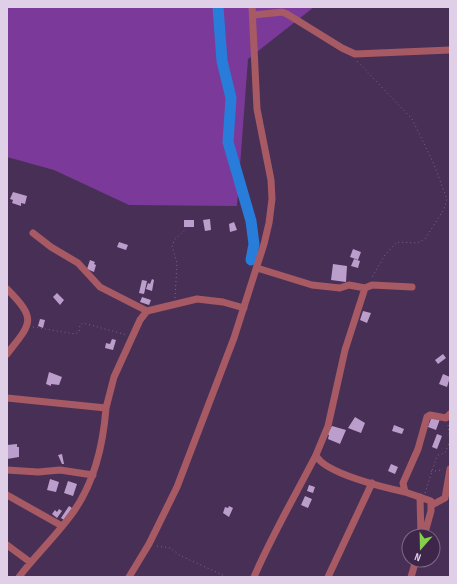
<svg xmlns="http://www.w3.org/2000/svg" width="457" height="584" viewBox="0 0 457 584" font-family="'Sofia Sans Condensed',sans-serif">
<style>
.green{fill:#7b3a99}
.lines{fill:none;stroke-linecap:round;stroke-linejoin:round}
.river{stroke:#287dda;stroke-width:11}
.building{fill:#bb9ecb}
.path{stroke:#7a6586;stroke-width:1;stroke-dasharray:1 3;stroke-linecap:butt}
.street{stroke:#a75a63;stroke-width:7}
</style>
<rect width="100%" height="100%" fill="#482f55"/>
<!-- green -->
<path class="green" d="M7,7h307l-66,52 -11,147 -108,-1 -75,-35 -47,-13z"/>
<g class="lines">
<!-- river -->
<path class="river" d="M218,7l4,54 9,37 -3,44 23,79 3,23 -3,16"/>
</g>
<!-- building -->
<path class="building" d="M13,192l14,4 -2,8 -4,-1v3l-9,-3 1,-3 -3,-1z
M210,219l1,11 -6,1 -2,-11z
M184,220h10v7h-10z
M234,222l3,8 -7,2 -1,-8z
M119,242l9,3 -2,5 -9,-3z
M353,249l8,3 -3,8 -8,-3z
M354,259l6,2 -2,7 -7,-2z
M90,260l5,2 -1,2 2,1 -2,7 -7,-3z
M333,264l14,2 -1,16 -15,-2z
M152,279l2,1 -2,11 -6,-2 2,-6 2,1z
M142,280l5,1 -3,13 -5,-1z
M57,293l7,7 -4,5 -7,-8z
M142,297l9,3 -2,5 -9,-3z
M363,311l8,2 -4,10 -7,-3z
M40,319l5,1 -2,8 -5,-2z
M112,339l4,1 -3,10 -8,-2 1,-5 4,1z
M443,354l3,4 -8,6 -3,-4z
M49,372l13,5 -3,8 -8,-1v2l-5,-2z
M443,374l7,3 -3,10 -8,-3z
M432,416l8,3 -4,11 -8,-3z
M355,417l10,6 -4,10 -13,-5z
M394,425l10,4 -2,5 -10,-3z
M332,426l14,4 -6,14 -12,-5 1,-4 -2,-1z
M437,434l5,2 -5,13 -5,-2z
M17,444v3h2v10l-12,2v-14z
M62,454l2,10h-2l-4,-9z
M391,464l7,3 -3,7 -7,-3z
M50,479l9,3 -3,10 -9,-2z
M68,481l9,3 -4,12 -9,-3z
M309,485l6,2 -2,6 -6,-2z
M305,496l7,3 -4,9 -7,-3z
M69,506l3,2 -8,12 -3,-2z
M229,506l4,2 -4,9 -6,-4 2,-6 3,1z
M59,509l3,2 -5,7 -5,-4 3,-4 2,2z"/>
<g class="lines">
<!-- path -->
<path class="path" d="M357,61l55,58 21,43 14,37 -3,10 -19,30 -8,4 -20,-1 -12,13 -14,24
M175,298l2,-35 -5,-17 3,-7 10,-9
M33,327l42,7 4,-2 1,-7 3,-2 44,12
M448,425l2,15
M431,471h7l5,-2
M425,493l11,-34 2,-4 7,-2 5,-12
M157,546l13,2 11,8 46,21"/>
<!-- street -->
<path class="street" d="M253,15l29,-3 5,2 55,34 13,6 95,-4
M33,233l18,14 27,16 22,24 47,24
M257,268l55,17 28,3 9,-3 16,3
M7,289c31,31 24,34 0,65
M7,398l99,10 8,-31 26,-57 7,-9 50,-12 26,3 21,6
M7,470l31,2 22,-2 33,5
M405,492c-19,-4 -82,-19 -89,-37l12,-29 17,-76 20,-62 7,-3 40,2
M7,495l55,31
M420,497l1,39
M432,505l13,-7 5,-29
M424,536l7,-25v-10l-26,-9 -2,-9 15,-34 9,-32 3,-2 16,3 4,-4
M7,545l23,17
M19,577c15,-20 34,-38 49,-58 25,-31 35,-71 38,-111
M129,577l20,-33 28,-57 57,-149 30,-94 5,-21 3,-24 -1,-19 -14,-71 -5,-102
M254,577c18,-42 41,-81 62,-122
M328,577l44,-94
M411,577l5,-17"/>
</g>
<!-- border -->
<rect width="457" height="584" fill="none" stroke="#dfd0e7" stroke-width="16"/>
<!-- north arrow -->
<g transform="translate(421 548) rotate(200)"><circle r="19" fill="#3e254a" stroke="#7e6989"/>
<path d="M0-3L7 15L0 10L-7 15Z" fill="#85cf4c"/>
<text y="-6" font-size="11" font-weight="bold" text-anchor="middle" fill="#dfd0e7">N</text>
</g>
</svg>
